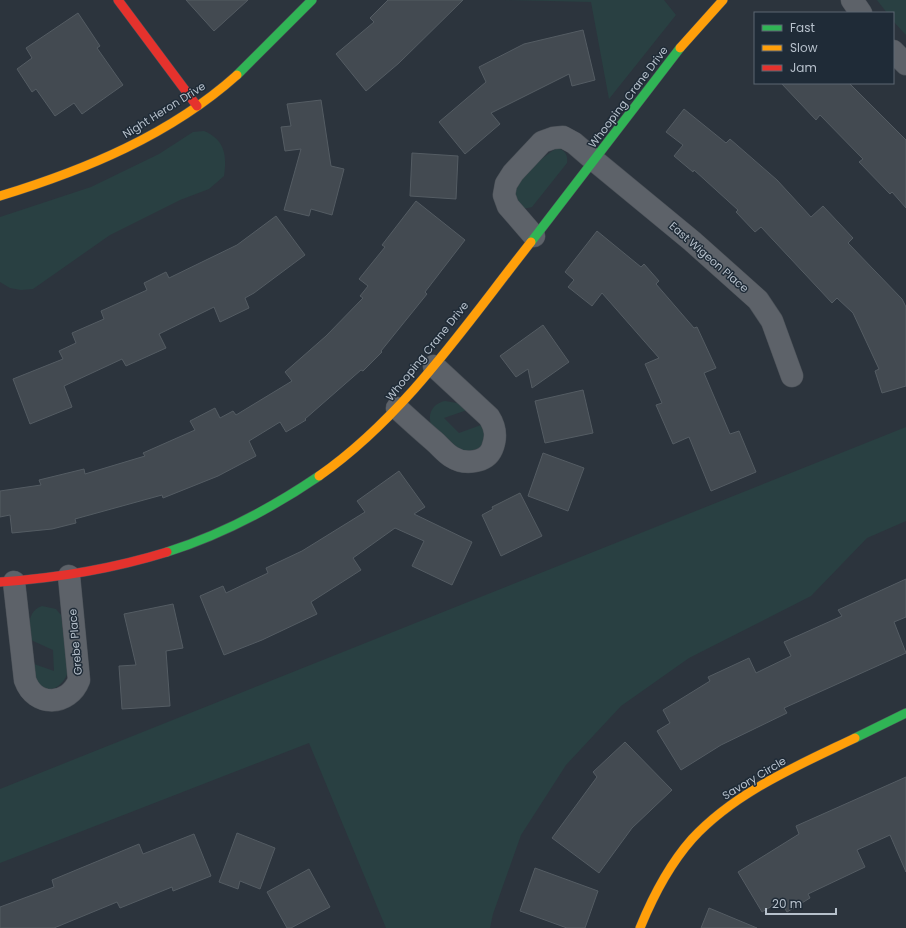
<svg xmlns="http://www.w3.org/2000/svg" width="906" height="928" viewBox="0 0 906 928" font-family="Poppins,sans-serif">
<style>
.green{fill:#294042}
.building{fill:#434a51;stroke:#545c63}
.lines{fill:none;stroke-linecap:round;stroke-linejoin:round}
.street-casing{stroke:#4a5057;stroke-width:23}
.fast-casing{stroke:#4a5057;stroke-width:10}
.slow-casing{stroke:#4a5057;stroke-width:10}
.jam-casing{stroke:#4a5057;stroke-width:10}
.street{stroke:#5d6269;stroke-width:22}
.fast{stroke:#30b455;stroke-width:9}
.slow{stroke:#ff9f0a;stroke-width:9}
.jam{stroke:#e5322d;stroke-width:9}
.labels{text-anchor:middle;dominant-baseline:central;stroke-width:3;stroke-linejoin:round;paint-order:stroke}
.street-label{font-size:11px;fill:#b7c1cc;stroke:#1f2b37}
</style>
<rect width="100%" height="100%" fill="#2c343d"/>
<!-- green -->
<path class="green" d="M504,0h160l12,15 -67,84 -18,-97z
M877,0h29v35l-13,-14v-8h-6z
M204,131c21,9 23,24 20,45l-15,13 -29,11 -70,35 -77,54 -12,1 -11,-2 -10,-6v-65l91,-30 68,-33 34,-22z
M558,148c7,3 10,6 9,15l-35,44c-6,2 -9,2 -13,-4 -3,-3 -5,-7 -4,-11 2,-12 32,-40 43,-44z
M445,401l12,2 10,7 -23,8 15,15 22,-8c6,8 4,15 -1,23l-14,4 -6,-2 -29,-26c-4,-11 3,-21 14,-23z
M906,427v94l-39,17 -56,58 -122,62 -68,48 -55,59 -45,70 -28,79 -3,14h-104l-77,-185 -309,120v-74z
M42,606l14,3 5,6 7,56c-3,15 -23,28 -32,9 -2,-4 -2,-11 -2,-16l20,7 -1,-21 -22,-10c-1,-14 -5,-28 11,-34z"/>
<!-- building -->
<path class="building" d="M186,0h62l-34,31z
M388,0h75l-64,63 -33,28 -30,-37 38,-32 -4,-4z
M78,13l22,33 -3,2 26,37 -41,29 -8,-11 -19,13 -19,-27 -4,3 -15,-23 15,-11 -6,-10z
M583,30l12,50 -23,6 -3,-12 -78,39 9,11 -35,30 -26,-32 47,-40 -7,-15 45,-23z
M781,83h68l57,57v68l-14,-16 -2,2 -31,-32 4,-3 -43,-44 -4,5z
M321,100l10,66 13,3 -12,46 -21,-6 -2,7 -25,-6 17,-61 -16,2 -4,-24 10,-1 -4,-22z
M684,109l42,34 4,-4 47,41 34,37 12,-11 30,32 -5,5 54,56 4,8v79l-24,7 -7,-22 4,-2 -26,-56 -16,-15 -5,5 -71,-76 -6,5 -19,-20 2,-2 -44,-40 -1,2 -19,-16 9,-11 -17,-13z
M412,153l46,3 -2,43 -46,-3z
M416,201l49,39 -40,52 2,2 -46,57 1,1 -19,19 -2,-1 -56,49 1,1 -20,12 -6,-10 -31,19 7,15 -38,20 -55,22 -1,-3 -87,24 1,4 -24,6 -40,4 -2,-18 -10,2v-26l41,-6 -2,-5 45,-11 1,5 60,-18 -2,-3 52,-23 -5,-9 25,-13 5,10 13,-7 3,4 56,-34 -7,-9 41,-36 37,-38 -3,-2 8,-10 -9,-7 26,-32 -3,-2z
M276,216l29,39 -51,38 -9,5 4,10 -29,14 -6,-15 -55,27 7,14 -40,18 -4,-7 -58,27 8,21 -42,17 -17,-45 50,-20 -4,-8 17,-8 -4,-10 32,-14 -3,-8 46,-21 -3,-7 22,-11 3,6 68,-33z
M597,231l44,36 3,-3 15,17 -3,3 38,44 3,-1 19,41 -12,5 26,61 9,-3 17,41 -45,19 -22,-54 -16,7 -17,-39 6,-2 -17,-39 14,-6 -57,-65 -10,13 -24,-19 6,-7 -9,-8z
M543,325l26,37 -37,26 -4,-19 -12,8 -16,-21z
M583,390l10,43 -48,10 -10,-42z
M543,453l41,15 -16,43 -40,-15z
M399,471l26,36 -11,7 58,28 -20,43 -40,-19 12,-25 -29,-13 -42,30 8,12 -50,32 6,12 -55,26 -38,15 -24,-59 23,-10 3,7 42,-20 -2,-5 36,-17 63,-39 -8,-11z
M520,493l22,43 -41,20 -19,-41 11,-6 -1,-2z
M906,579v38l-12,5 12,31 -122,55 3,5 -66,32 -40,25 -24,-39 13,-8 -7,-13 47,-29 -2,-4 41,-19 7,15 35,-17 -7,-14 58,-26 -4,-6z
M173,604l10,44 -17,3 4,55 -48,3 -3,-43 17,-1 -12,-51z
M625,742l47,48 -40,38 -33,45 -47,-35 45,-61 -4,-5z
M906,777v95l-16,-37 -33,15 8,17 -57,27 2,4 -23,14 -7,-11 -18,11 -24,-40 61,-38 -3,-8z
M237,833l38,15 -15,41 -20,-8 -2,8 -19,-7z
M194,834l17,42 -38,15 -1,-4 -52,21 -3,-6 -63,26h-54v-21l54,-20 -2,-7 87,-36 4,10z
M535,868l63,23 -13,37h-18l-47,-17z
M309,869l21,38 -39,21h-4l-20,-36z
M709,908l48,20h-56z"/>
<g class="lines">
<defs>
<path id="street" d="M852,0l9,13
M893,51l13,13
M534,236l-26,-30 -4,-11 2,-11 7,-11 29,-31 11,-4 10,-1 11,6 21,18 97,80 66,59 14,21 20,55
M397,408c12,11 24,22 37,33 6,5 11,12 18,16 12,8 34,6 40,-8 5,-12 4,-21 -3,-32l-55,-51
M14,582l11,98c10,28 44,26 54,0l-10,-104"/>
<path id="fast" d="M237,75l75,-75
M531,242l149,-194
M167,552c54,-17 105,-44 152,-76
M855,738l51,-25"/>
<path id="slow" d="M680,48l43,-48
M0,196c85,-26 170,-61 237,-121
M319,476c87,-61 147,-152 212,-234
M640,928c13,-32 29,-63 52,-89 43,-47 107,-74 163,-101"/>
<path id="jam" d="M118,0l79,106
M0,582c58,-4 112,-13 167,-30"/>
</defs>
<!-- street casing -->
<use href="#street" class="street-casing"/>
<!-- fast casing -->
<use href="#fast" class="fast-casing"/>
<!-- slow casing -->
<use href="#slow" class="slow-casing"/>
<!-- jam casing -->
<use href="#jam" class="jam-casing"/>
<!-- street -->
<use href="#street" class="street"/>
<!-- fast -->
<use href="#fast" class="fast"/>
<!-- slow -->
<use href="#slow" class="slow"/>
<!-- jam -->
<use href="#jam" class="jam"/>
</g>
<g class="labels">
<!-- street labels -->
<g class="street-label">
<text transform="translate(628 97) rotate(-53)">Whooping Crane Drive</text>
<text transform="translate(164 110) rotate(-32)">Night Heron Drive</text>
<text transform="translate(709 257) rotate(41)">East Wigeon Place</text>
<text transform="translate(427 351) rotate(-51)">Whooping Crane Drive</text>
<text transform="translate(75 642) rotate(-95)">Grebe Place</text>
<text transform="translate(754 778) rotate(-31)">Savory Circle</text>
</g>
</g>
<!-- legend -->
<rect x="754" y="12" width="140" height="72" fill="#1f2b37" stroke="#5c6773"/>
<rect x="762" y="25" width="20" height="6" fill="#30b455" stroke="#5c6773"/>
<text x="790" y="32" font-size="12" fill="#b7c1cc">Fast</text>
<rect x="762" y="45" width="20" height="6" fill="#ff9f0a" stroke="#5c6773"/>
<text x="790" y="52" font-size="12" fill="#b7c1cc">Slow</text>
<rect x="762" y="65" width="20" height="6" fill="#e5322d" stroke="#5c6773"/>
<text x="790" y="72" font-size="12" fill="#b7c1cc">Jam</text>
<!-- scale -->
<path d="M766 908v6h70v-6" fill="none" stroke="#b7c1cc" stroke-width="2"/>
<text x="772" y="908" font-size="12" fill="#b7c1cc" stroke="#1f2b37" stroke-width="3" paint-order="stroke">20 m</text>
</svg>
